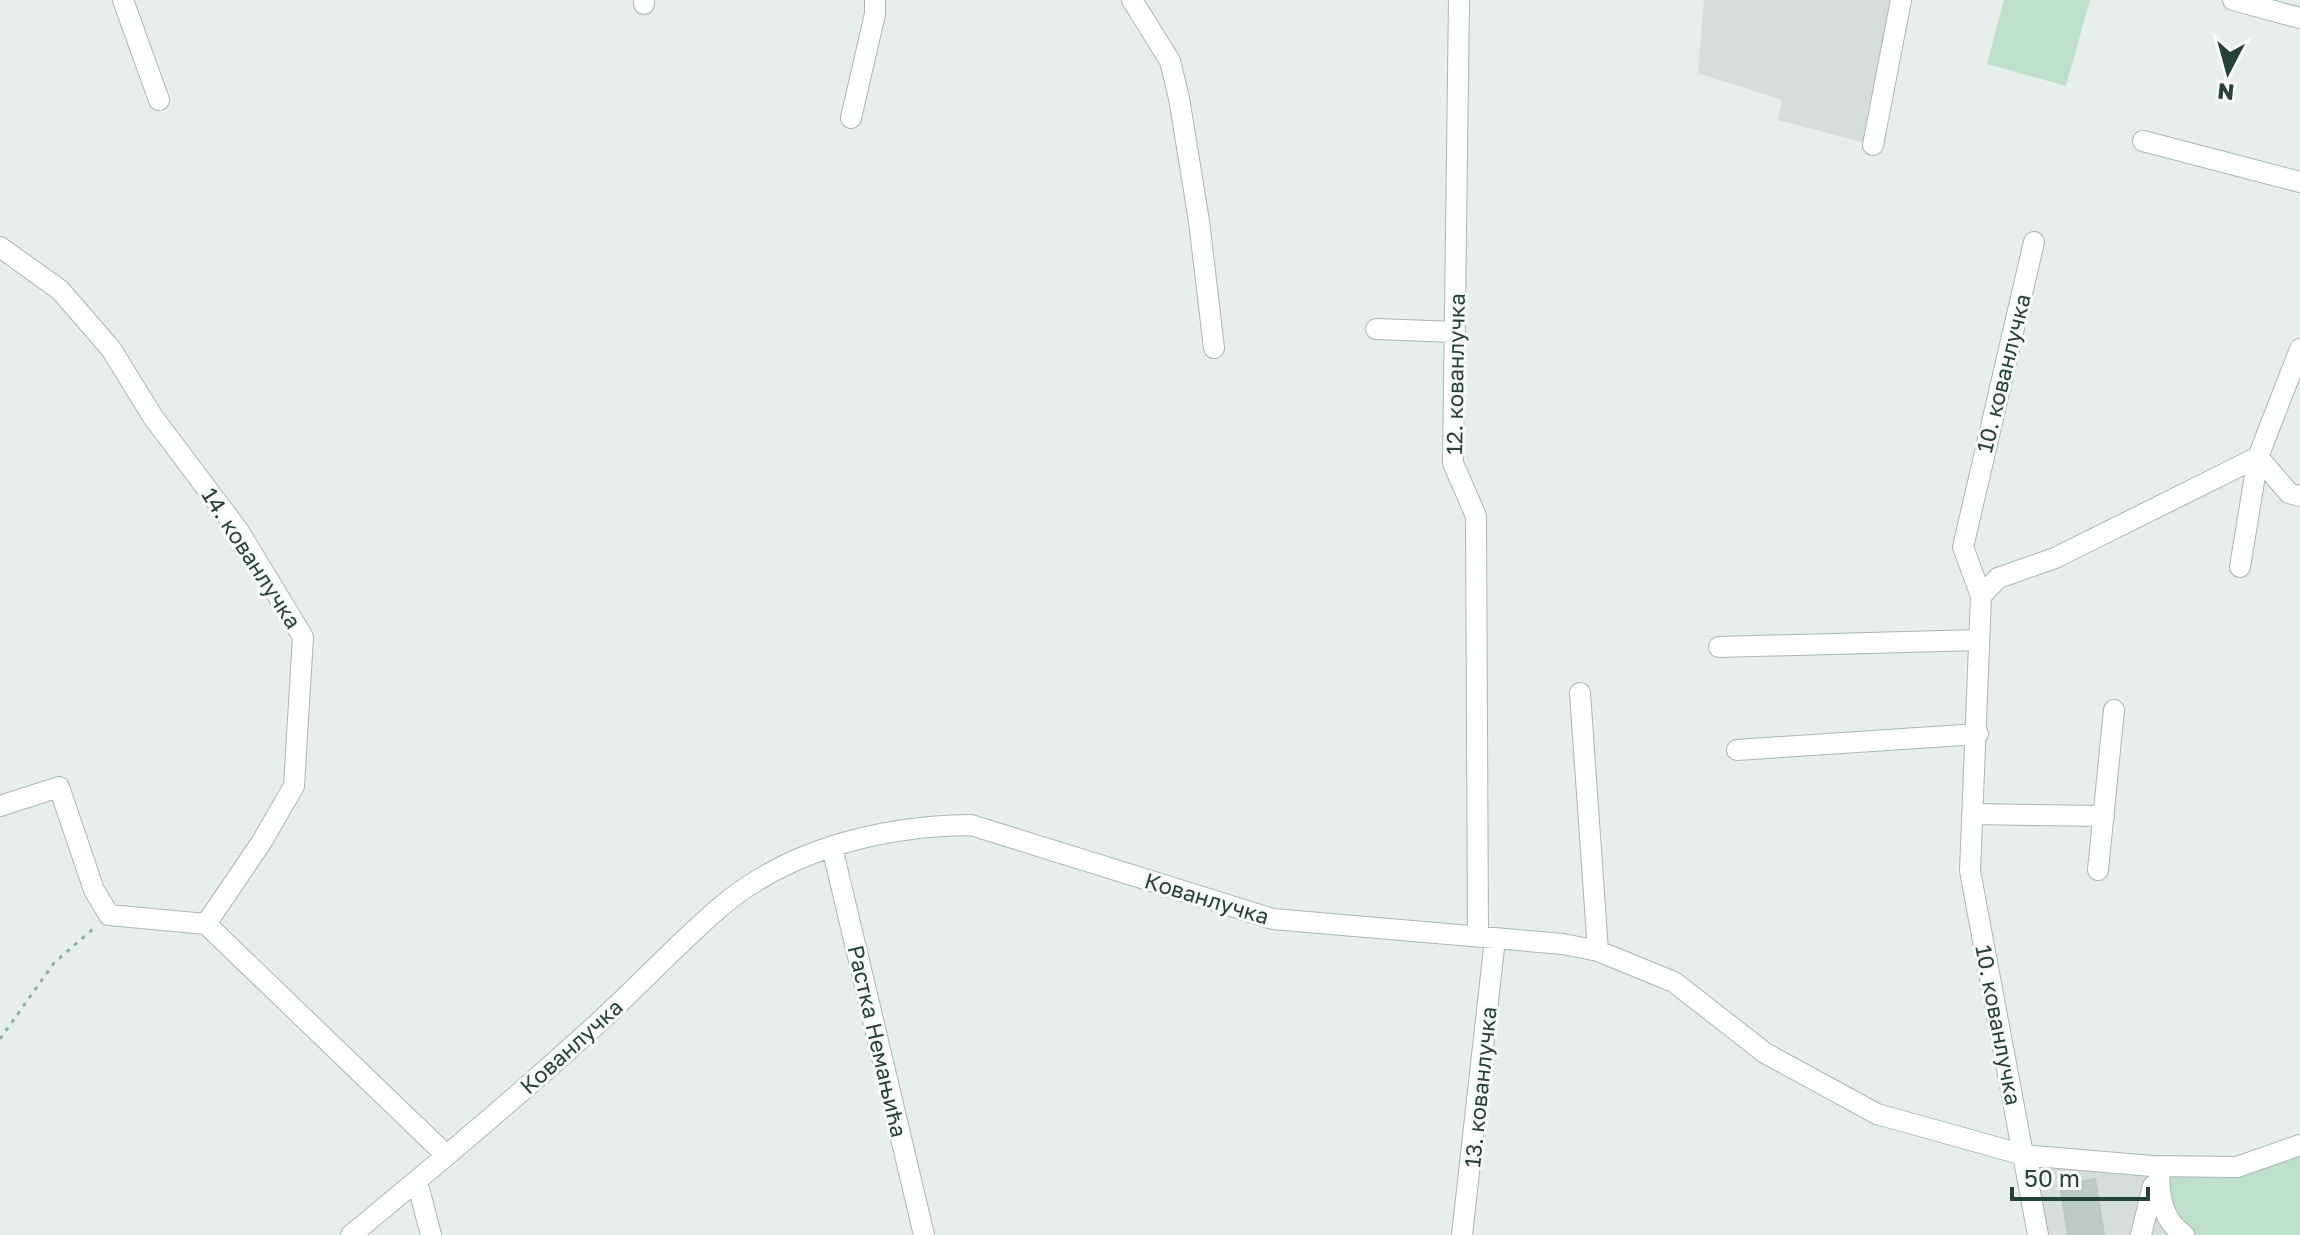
<svg xmlns="http://www.w3.org/2000/svg" width="2300" height="1235" viewBox="0 0 2300 1235" font-family="'Golos Text',sans-serif">
<style>
.built{fill:#d4dfda}
.green{fill:#bfe0c8}
.building{fill:#bbcac4;stroke:#b8c9c2;stroke-width:2}
.lines{fill:none;stroke-linecap:round;stroke-linejoin:round}
.minor-casing{stroke:#a8b8b2;stroke-width:22}
.path{stroke:#86b3a5;stroke-width:3;stroke-dasharray:4 6;stroke-linecap:butt}
.minor{stroke:#fff;stroke-width:20}
.labels{text-anchor:middle;dominant-baseline:central;stroke-width:6;stroke-linejoin:round;paint-order:stroke}
.street-label{font-size:22px;fill:#24423a;stroke:#f7fbf9}
</style>
<rect width="100%" height="100%" fill="#e6efeb"/>
<!-- built -->
<path class="built" d="M1704,0h197l-28,145 -95,-25 4,-20 -84,-27z
M2024,1155l128,11 148,69h-262z"/>
<!-- green -->
<path class="green" d="M2004,0h86l-24,86 -79,-22z
M2300,1145v90h-116l-25,-69 78,1z"/>
<!-- building -->
<path class="building" d="M2095,1179l9,56h-36l-8,-50z"/>
<g class="lines">
<defs>
<path id="minor" d="M123,0l36,100
M644,0v4
M1132,0l38,61 9,37 20,123 15,127
M1459,0l-6,463 23,53 2,420
M2233,0l67,18
M851,118l24,-104v-14
M2143,141l157,41
M1873,145l28,-145
M0,247l60,43 51,59 42,68 85,113 65,107 -9,149 -33,57 -55,81 240,231
M1376,329l79,3
M2258,457l31,36 11,3
M2240,567l18,-110
M1981,596l-18,-49 71,-305
M1719,647l259,-7
M1580,693l18,258
M1737,750l241,-16
M0,806l59,-19 35,103 15,25 97,9
M1972,814l132,2
M832,847l92,388
M2098,870l16,-160
M2159,1166c0,27 1,52 25,69
M417,1181l14,54
M351,1235c79,-65 159,-132 235,-201 45,-40 86,-85 132,-125 69,-60 164,-83 253,-84l302,94 290,25 35,7 76,31 91,71 112,61 147,41 128,11 85,1 63,-22
M1462,1235l33,-296
M2038,1235l-68,-364 11,-275 17,-18 57,-20 203,-101 42,-108
M2141,1235l12,-49"/>
</defs>
<!-- minor casing -->
<use href="#minor" class="minor-casing"/>
<!-- path -->
<path class="path" d="M0,1039l54,-76 40,-35"/>
<!-- minor -->
<use href="#minor" class="minor"/>
</g>
<g class="labels">
<!-- street labels -->
<g class="street-label">
<text transform="translate(2003 373) rotate(-76)">10. кованлучка</text>
<text transform="translate(1455 374) rotate(-89)">12. кованлучка</text>
<text transform="translate(252 558) rotate(57)">14. кованлучка</text>
<text transform="translate(1207 898) rotate(17)">Кованлучка</text>
<text transform="translate(1999 1025) rotate(79)">10. кованлучка</text>
<text transform="translate(878 1041) rotate(77)">Растка Немањића</text>
<text transform="translate(571 1046) rotate(-42)">Кованлучка</text>
<text transform="translate(1480 1087) rotate(-84)">13. кованлучка</text>
</g>
</g>
<!-- north arrow -->
<g transform="translate(2228 72) rotate(186)" stroke="#f7fbf9" stroke-width="6" paint-order="stroke">
<path d="M0-6L14 30L0 20L-14 30Z" fill="#24423a"/>
<text y="-12" font-size="22" font-weight="bold" text-anchor="middle" fill="#24423a">N</text>
</g>
<!-- scale -->
<path d="M2012 1187v12h136v-12" fill="none" stroke="#24423a" stroke-width="4"/>
<text x="2024" y="1187" font-size="24" fill="#24423a" stroke="#f7fbf9" stroke-width="6" paint-order="stroke">50 m</text>
</svg>
